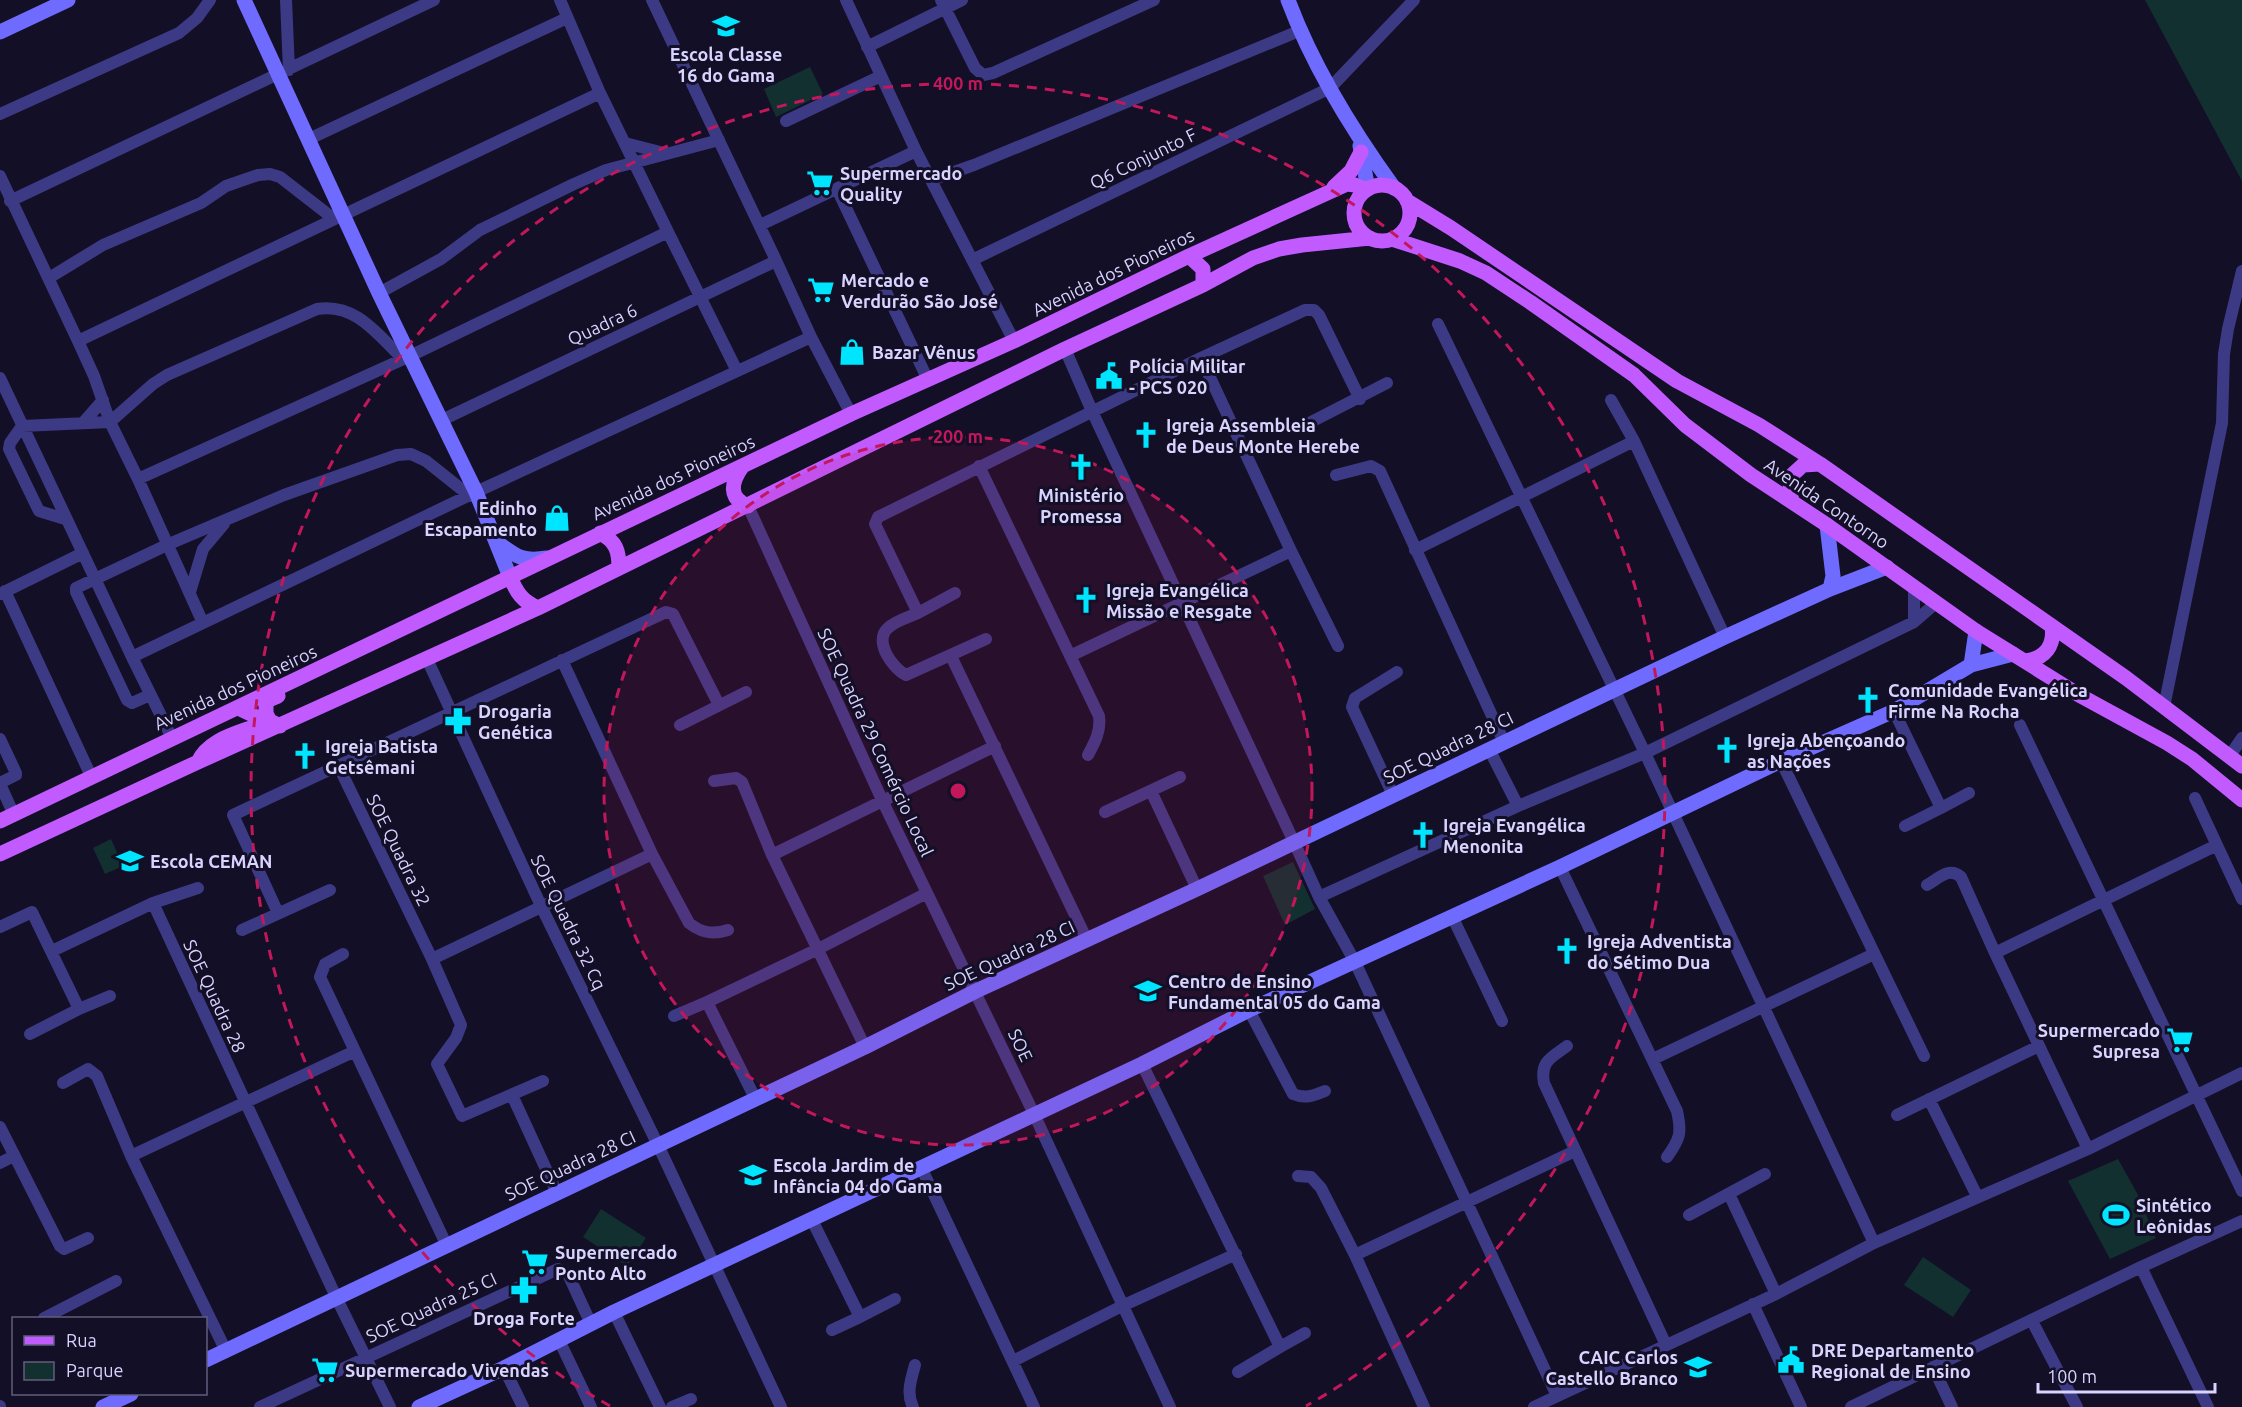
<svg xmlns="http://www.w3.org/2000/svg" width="2242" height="1407" viewBox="0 0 2242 1407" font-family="Ubuntu,sans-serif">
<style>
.green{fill:#12302f}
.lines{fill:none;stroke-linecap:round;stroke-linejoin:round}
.street{stroke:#3d3a85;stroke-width:12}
.secondary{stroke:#6f6bff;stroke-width:15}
.primary{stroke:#c25bff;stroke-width:15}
.ring{fill:none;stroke:#c2185b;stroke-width:3;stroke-dasharray:10 8}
.labels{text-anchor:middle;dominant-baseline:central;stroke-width:6;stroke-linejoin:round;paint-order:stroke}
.poi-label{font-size:18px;font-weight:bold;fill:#d9d4ff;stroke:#130f26;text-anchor:start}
.street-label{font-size:18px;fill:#d9d4ff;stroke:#130f26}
.centre{fill:#c2185b;stroke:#130f26;stroke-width:3}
.ring-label{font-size:18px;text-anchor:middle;font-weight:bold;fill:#c2185b;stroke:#130f26;stroke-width:6;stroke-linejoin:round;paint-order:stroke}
</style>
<rect width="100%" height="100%" fill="#130f26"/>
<!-- green -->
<path class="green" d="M2145,0h97v181z
M810,67l13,27 -47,23 -12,-28z
M111,839l12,27 -18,8 -12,-26z
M1293,862l22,47 -30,16 -22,-49z
M2118,1159l19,34 19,45 -46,21 -42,-78z
M601,1209l45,29 -19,28 -44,-29z
M1923,1257l48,33 -18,27 -49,-32z"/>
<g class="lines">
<!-- street -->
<path class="street" d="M286,0l3,70
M560,0l40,93
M652,0l121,254 38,83 40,77
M846,0l70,151 98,190
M941,0l34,68 8,7 10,-2 161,-73
M867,47l95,-47
M0,114l179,-81 18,-15 13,-18
M786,121l95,-45
M309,139l258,-121
M625,143l39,10
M0,176l78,165
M931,180l43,-15 325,-134
M837,189l91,191
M10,201l424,-201
M760,225l156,-74
M972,260l358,-172 84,-88
M49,278l54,-33 98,-42 25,-17 32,-11 12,-1 10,3 54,42
M379,293l62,-34 39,-29 94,-46 32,-14 113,-30
M1438,324l207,429 229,490
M1065,349l27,62 202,431 25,55 36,65 202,434
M1201,358l90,193 47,95
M0,378l132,279
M1611,400l23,41 91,196
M442,420l334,-159
M1311,422l76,-39
M83,423l20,-23
M979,466l120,250c2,15 -4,26 -11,39
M1336,475l35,-9 9,5 124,271
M138,479l-28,-57 -16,-46 -16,-35 522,-248 68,139
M748,506l135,296 151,312 136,293
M65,519l-26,-8 -30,-62 1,-6 12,-17 88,-4 43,-38 14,-9 150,-66c39,-6 60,25 86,50
M1415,550l219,-109
M1914,588v34l22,-19
M5,591l86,185
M190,592l13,-43 21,-25
M0,594l83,-41
M918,613l37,-20
M203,623l-65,-144 272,-123 258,-124 69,139
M986,639l-80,36c-13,-6 -33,-34 -18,-47 7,-7 21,-11 30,-15l-43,-89 3,-7 323,-159 104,-48h9l5,5 41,84
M1072,655l219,-104
M951,656l136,284
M427,659l115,249 116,237 123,262
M562,660l90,194 37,69c12,10 24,12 39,7
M150,695l-18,8 -5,-3 -51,-108v-4l93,-44 115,-49 113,-40 14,-1 15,7 44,35
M2164,707l58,-284 2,-69 4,-25 14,-58
M1894,711l47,97 -36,18
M680,725l66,-33
M2020,725l222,466
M172,738l-40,-81 344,-165 335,-155
M0,739l16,34v2l-16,8
M1489,749l29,57
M2229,757l13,-19
M1781,761l143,295
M338,765l94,194 29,66 -5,13 -19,26 25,52 81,-35
M714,781l22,-3 6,4 30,73 93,192
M0,784l14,31
M1151,791l46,98
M1393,795l-41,-88 3,-9 42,-26
M2195,798l47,101
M1941,808l28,-15
M1105,812l75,-35
M772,855l223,-109
M1560,867l117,244c5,22 3,28 -10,46
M1927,885c11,-6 22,-19 34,-8l34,76
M1319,897l199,-91 127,-53 269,-131
M153,903l184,396 53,108
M278,913l-45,-98 433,-203 7,2 46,91
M1452,916l50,105
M0,927l32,-15 47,97
M242,930l88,-40
M52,951l101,-48 45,-15
M343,954l-18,10 -5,13 127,269
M432,959l220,-105
M1249,1010l44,84c12,5 20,2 32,-3
M674,1016l33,-14
M30,1034l49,-25 31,-13
M1567,1046c-16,12 -27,15 -23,37l122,262
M1653,1059l221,-105
M1142,1064l138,283 25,-14
M63,1083l25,-14 9,7 34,80 95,195
M512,1095l45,98
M755,1098l-48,-96 111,-53 109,-56
M1929,1099l48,97
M1897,1115l142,-69
M0,1127l60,119 4,3 24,-11
M2088,1149l-93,-196 222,-108
M131,1156l224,-105
M0,1163l14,-7
M921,1167l113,240
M1298,1176l13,1 10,11 34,67
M1729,1194l47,100
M1689,1215l76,-41
M812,1220l48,97 35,-18
M2141,1267l67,140
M1753,1304l48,103
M614,1312l46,95
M44,1318l72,-37
M2032,1321l45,86
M832,1330l28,-13
M559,1340l32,67
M1013,1361l109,-55 114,-52
M1933,1367l19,40
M504,1368l19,39
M1238,1372l42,-25
M0,1406v1
M260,1407l298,-138 10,5 23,50
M672,1407l19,-8
M913,1407c-7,-13 -2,-28 2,-42
M1424,1407l-69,-152 220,-104
M1534,1407l242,-113 98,-51 214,-94 154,-76
M1851,1407l290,-140 101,-46"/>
<!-- secondary -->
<path class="secondary" d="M244,0l135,293 97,199 34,85
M1288,0c25,67 64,130 106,188
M0,32l68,-32
M1360,146l8,43
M1827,525l6,51 -3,13
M498,543c19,14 25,19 49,15
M1971,665l5,-34
M206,1360l659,-313 111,-56 221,-102 528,-252 105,-48 57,-22
M103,1407l28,-13
M419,1407l85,-39 110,-56 528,-248 107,-54 311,-143 221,-106 113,-50 77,-46 42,-11"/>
<!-- primary -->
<path class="primary" d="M1354 213a28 28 0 1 1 56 0a28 28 0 1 1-56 0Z
M1334,187l17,-16 10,-19
M1407,201l44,27 226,153 82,44 61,39 306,214 116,88
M1392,239l68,22 26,12 44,29 104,73 51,50 66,50 76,50 149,106 103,64 88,48 25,16 50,41
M1189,256l14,13v16
M742,467c-10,14 -15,31 6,39
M1792,502l-2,-12 1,-14 12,-11 17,-1
M600,533c16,8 19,18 19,35
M510,577c7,16 12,24 28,31
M2026,661c19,-3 29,-15 26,-35
M278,696l-12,5v13l4,7 10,5
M198,762c10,-22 37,-28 58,-36l1,-4 -4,-7 -15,-7
M0,821l851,-407 163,-73 175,-85 158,-72 8,1 11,5
M0,854l198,-92 340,-154 527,-259 138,-64 50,-27 26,-9 23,-4 68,-7"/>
</g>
<!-- distance rings -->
<circle cx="958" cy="791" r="354" fill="#c2185b" fill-opacity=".12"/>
<g class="ring">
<circle cx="958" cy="791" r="354"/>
<path d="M610 1406A707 707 0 1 1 1306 1406"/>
</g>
<!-- icons -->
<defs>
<symbol id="school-bare" viewBox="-9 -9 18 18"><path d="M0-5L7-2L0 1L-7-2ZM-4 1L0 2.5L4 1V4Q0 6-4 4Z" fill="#00e5ff" stroke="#130f26" stroke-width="2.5" paint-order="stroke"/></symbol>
<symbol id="supermarket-bare" viewBox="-9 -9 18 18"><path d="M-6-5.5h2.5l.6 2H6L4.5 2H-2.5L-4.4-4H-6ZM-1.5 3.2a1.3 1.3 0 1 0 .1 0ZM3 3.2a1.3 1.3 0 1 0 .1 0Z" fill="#00e5ff" stroke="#130f26" stroke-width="2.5" paint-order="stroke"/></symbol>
<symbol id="shop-bare" viewBox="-9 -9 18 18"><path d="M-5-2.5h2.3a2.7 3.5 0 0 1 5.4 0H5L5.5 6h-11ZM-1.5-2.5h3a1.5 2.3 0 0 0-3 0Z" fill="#00e5ff" stroke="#130f26" stroke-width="2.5" paint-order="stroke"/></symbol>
<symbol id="civic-bare" viewBox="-9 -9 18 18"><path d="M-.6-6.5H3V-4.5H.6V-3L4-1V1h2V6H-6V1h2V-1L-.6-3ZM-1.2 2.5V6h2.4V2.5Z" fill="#00e5ff" stroke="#130f26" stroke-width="2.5" paint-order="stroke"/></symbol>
<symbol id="church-bare" viewBox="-9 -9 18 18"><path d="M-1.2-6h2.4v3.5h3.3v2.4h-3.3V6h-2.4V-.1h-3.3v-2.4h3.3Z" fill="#00e5ff" stroke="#130f26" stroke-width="2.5" paint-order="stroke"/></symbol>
<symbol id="pharmacy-bare" viewBox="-9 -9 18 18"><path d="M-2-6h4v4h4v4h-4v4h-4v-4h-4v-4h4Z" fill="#00e5ff" stroke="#130f26" stroke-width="2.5" paint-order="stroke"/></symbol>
<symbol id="stadium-bare" viewBox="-9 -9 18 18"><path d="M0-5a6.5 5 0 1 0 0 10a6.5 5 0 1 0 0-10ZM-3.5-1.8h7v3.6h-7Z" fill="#00e5ff" stroke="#130f26" stroke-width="2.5" paint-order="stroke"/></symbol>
</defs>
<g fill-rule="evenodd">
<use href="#school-bare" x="707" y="7" width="38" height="38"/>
<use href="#supermarket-bare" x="801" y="164" width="38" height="38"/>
<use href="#supermarket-bare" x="802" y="271" width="38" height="38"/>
<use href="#shop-bare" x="833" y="333" width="38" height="38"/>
<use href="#civic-bare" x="1090" y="357" width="38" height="38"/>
<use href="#church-bare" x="1127" y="416" width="38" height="38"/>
<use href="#church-bare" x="1062" y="448" width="38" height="38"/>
<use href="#shop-bare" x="538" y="499" width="38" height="38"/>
<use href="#church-bare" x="1067" y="581" width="38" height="38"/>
<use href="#church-bare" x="1849" y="681" width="38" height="38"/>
<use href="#pharmacy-bare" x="439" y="702" width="38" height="38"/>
<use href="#church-bare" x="1708" y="731" width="38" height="38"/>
<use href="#church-bare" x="286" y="737" width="38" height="38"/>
<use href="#church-bare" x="1404" y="816" width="38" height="38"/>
<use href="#school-bare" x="111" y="842" width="38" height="38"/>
<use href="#church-bare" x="1548" y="932" width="38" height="38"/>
<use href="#school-bare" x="1129" y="972" width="38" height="38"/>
<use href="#supermarket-bare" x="2161" y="1021" width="38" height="38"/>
<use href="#school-bare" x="734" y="1156" width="38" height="38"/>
<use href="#stadium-bare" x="2097" y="1196" width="38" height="38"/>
<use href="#supermarket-bare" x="516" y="1243" width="38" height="38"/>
<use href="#pharmacy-bare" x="505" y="1271" width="38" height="38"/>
<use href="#civic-bare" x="1772" y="1341" width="38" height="38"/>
<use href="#school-bare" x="1679" y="1348" width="38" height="38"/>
<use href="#supermarket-bare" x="306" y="1351" width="38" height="38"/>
</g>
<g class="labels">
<!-- poi labels -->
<g class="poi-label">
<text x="726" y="54" text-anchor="middle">Escola Classe<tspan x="726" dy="21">16 do Gama</tspan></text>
<text x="840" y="173">Supermercado<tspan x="840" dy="21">Quality</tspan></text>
<text x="841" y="280">Mercado e<tspan x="841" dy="21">Verdurão São José</tspan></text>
<text x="872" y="352">Bazar Vênus</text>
<text x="1129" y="366">Polícia Militar<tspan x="1129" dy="21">- PCS 020</tspan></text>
<text x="1166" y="425">Igreja Assembleia<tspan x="1166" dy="21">de Deus Monte Herebe</tspan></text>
<text x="1081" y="495" text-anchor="middle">Ministério<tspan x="1081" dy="21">Promessa</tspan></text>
<text x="537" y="508" text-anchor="end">Edinho<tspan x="537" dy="21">Escapamento</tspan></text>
<text x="1106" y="590">Igreja Evangélica<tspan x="1106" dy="21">Missão e Resgate</tspan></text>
<text x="1888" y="690">Comunidade Evangélica<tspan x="1888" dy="21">Firme Na Rocha</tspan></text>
<text x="478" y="711">Drogaria<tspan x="478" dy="21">Genética</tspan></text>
<text x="1747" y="740">Igreja Abençoando<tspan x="1747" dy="21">as Nações</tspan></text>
<text x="325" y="746">Igreja Batista<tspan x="325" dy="21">Getsêmani</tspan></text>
<text x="1443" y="825">Igreja Evangélica<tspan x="1443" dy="21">Menonita</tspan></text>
<text x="150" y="861">Escola CEMAN</text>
<text x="1587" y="941">Igreja Adventista<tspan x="1587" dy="21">do Sétimo Dua</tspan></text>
<text x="1168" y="981">Centro de Ensino<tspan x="1168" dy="21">Fundamental 05 do Gama</tspan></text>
<text x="2160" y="1030" text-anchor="end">Supermercado<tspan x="2160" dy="21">Supresa</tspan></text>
<text x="773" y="1165">Escola Jardim de<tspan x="773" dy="21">Infância 04 do Gama</tspan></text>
<text x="2136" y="1205">Sintético<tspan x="2136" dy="21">Leônidas</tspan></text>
<text x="555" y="1252">Supermercado<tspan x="555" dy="21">Ponto Alto</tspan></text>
<text x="524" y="1318" text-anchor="middle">Droga Forte</text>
<text x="1811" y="1350">DRE Departamento<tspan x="1811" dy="21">Regional de Ensino</tspan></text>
<text x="1678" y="1357" text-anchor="end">CAIC Carlos<tspan x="1678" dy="21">Castello Branco</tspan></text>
<text x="345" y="1370">Supermercado Vivendas</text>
</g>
<!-- street labels -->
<g class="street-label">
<text transform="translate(1143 158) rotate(-26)">Q6 Conjunto F</text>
<text transform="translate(1113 272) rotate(-26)">Avenida dos Pioneiros</text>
<text transform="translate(602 324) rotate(-25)">Quadra 6</text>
<text transform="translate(673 477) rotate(-25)">Avenida dos Pioneiros</text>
<text transform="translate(1827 503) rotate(34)">Avenida Contorno</text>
<text transform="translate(235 687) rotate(-25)">Avenida dos Pioneiros</text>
<text transform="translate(876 742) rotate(65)">SOE Quadra 29 Comércio Local</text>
<text transform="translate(1448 747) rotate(-26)">SOE Quadra 28 CI</text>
<text transform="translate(399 850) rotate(64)">SOE Quadra 32</text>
<text transform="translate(569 922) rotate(64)">SOE Quadra 32 Cq</text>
<text transform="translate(1009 955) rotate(-25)">SOE Quadra 28 CI</text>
<text transform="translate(215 996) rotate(65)">SOE Quadra 28</text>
<text transform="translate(1021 1045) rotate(65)">SOE</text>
<text transform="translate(570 1165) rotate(-25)">SOE Quadra 28 CI</text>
<text transform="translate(431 1307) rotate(-25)">SOE Quadra 25 CI</text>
</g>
</g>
<circle cx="958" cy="791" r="9" class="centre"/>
<g class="ring-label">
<text x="958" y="90">400 m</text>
<text x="958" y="443">200 m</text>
</g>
<!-- legend -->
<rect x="12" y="1317" width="195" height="78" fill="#130f26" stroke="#625e7d" stroke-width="1.5"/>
<rect x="24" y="1336" width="30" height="9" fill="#c25bff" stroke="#625e7d" stroke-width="1.5"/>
<text x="66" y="1347" font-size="18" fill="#d9d4ff">Rua</text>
<rect x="24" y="1362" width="30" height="18" fill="#12302f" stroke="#625e7d" stroke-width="1.5"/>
<text x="66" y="1377" font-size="18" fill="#d9d4ff">Parque</text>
<!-- scale -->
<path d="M2038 1383v9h177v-9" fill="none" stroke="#d9d4ff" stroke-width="3"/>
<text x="2047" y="1383" font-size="18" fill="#d9d4ff" stroke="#130f26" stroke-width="4.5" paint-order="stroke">100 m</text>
</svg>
